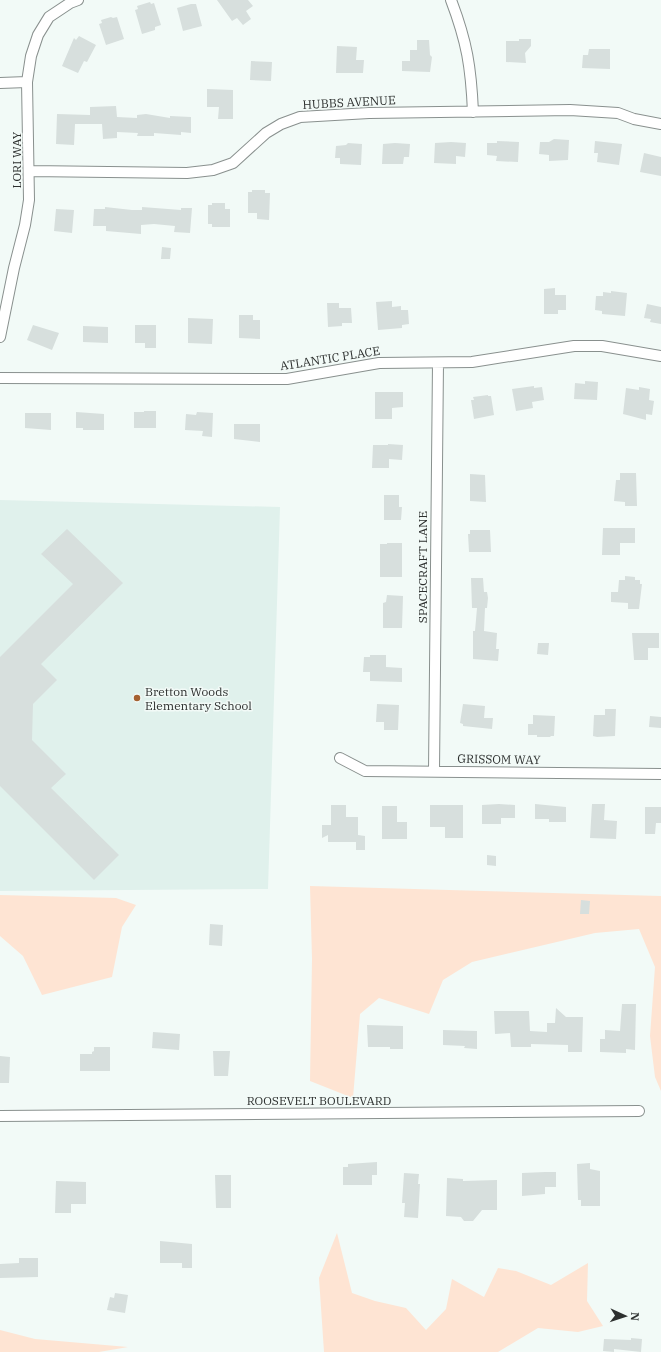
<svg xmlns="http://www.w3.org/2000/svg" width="661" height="1352" viewBox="0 0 661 1352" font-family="'IBM Plex Serif',serif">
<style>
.built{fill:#e0f1ec}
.green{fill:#fee4d3}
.building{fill:#d7dfdd}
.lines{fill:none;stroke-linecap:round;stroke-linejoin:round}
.street-casing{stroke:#89908e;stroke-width:12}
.street{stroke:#fff;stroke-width:10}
.poi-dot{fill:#a56131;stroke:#f2faf7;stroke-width:1.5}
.labels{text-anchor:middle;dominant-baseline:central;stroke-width:3;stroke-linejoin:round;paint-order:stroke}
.street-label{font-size:12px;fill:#2d302f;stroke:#f2faf7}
.poi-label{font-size:12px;fill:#2d302f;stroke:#f2faf7;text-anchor:start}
</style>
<rect width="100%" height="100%" fill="#f2faf7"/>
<!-- built -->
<path class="built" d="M0,500l280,7 -12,382 -268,2z"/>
<!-- green -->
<path class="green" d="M310,886l351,10v195l-6,-14 -5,-41 5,-69 -16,-38 -44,4 -123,29 -29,18 -14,34 -50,-16 -19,16 -7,84 -43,-17 2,-122z
M0,895l116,3 20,7 -14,22 -10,50 -70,18 -19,-39 -23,-20z
M337,1233l15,60 23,8 31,7 20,22 20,-21 6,-30 32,18 14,-29 18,3 35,14 37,-22 -1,38 16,25 -25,6 -40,-4 -40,24h-174l-5,-74z
M0,1330l35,9 93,8 -29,5h-99z"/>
<!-- building -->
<path class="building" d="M217,0h31l5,6 -7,5 5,8 -8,6 -6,-7 -5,3z
M150,2l1,2 3,-1 7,22 -6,2v3l-13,4 -7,-24 3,-1 -1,-3z
M191,4h5l6,22 -19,5 -6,-23z
M111,17l2,1 4,-1 7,22 -18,6 -7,-21 3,-1 -1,-3z
M79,36l17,9 -9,17 -3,-1 -6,12 -16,-7 12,-28 2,2z
M519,39h12v7l-6,7 1,10 -20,-1v-21h13z
M417,40h12l1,15 2,2 -2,15 -28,-1v-10h8v-11h7z
M337,46l20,1 -1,13h8l-1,13h-27z
M589,49h21v20l-28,-1 1,-13h5z
M251,61l21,1 -1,19 -21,-1z
M207,89l26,1v29h-15l1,-12h-12z
M116,106l1,11 20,1v-3l9,-1 24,4v-2l21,1v16l-10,-1v3l-27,-2v3h-17l1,-3 -21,-1v6l-14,1 -1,-15h-27l-1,21 -18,-1 1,-30 33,1v-8z
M554,139l15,1 -1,20 -19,1v-6l-10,-1 1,-12h9z
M497,141l22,1 -1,20 -22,-1 1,-5 -10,-1v-12h10z
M595,141l27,3 -3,21 -22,-3 1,-9h-4z
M451,142l15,1 -1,14 -9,-1v8l-22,-1 1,-20z
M348,143l14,1 -1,21 -21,-1v-6h-5l1,-12 10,-1z
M395,143l15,1 -1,13h-5l-1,7h-21l1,-20z
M644,153l17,4v19l-21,-4z
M252,190h13v3h5l-1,27 -12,-1v-6h-9v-21h4z
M212,203h13v6h5v18h-18v-3h-4v-19h4z
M105,207l27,3h10v-3l39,3v-2h11l-2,25 -16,-1 1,-6 -21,-2 -13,1v9l-35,-3v-5h-13l1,-17h11z
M56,209l18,1 -2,23 -18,-2z
M162,247l9,1 -1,11h-9z
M555,288v7h11v15h-8v4h-14v-25z
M611,291l16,2 -2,23 -23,-2v-3l-7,-1 1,-14h7v-4l8,1z
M392,301v6l9,-1v4h7l1,14 -7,1v3l-24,2 -2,-28z
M327,303h12v5h12l1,15h-10v3l-14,1z
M647,304l14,3v17l-11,-2 1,-3 -7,-1z
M239,315h14v5h7v19l-21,-1z
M188,318l25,1 -1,25 -24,-1z
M33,325l26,8 -7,17 -25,-10z
M135,325h21v23h-11v-5h-10z
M83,326l25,1v16l-25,-1z
M585,381l13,1 -1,18 -23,-1 1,-16 10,1z
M534,386v2l8,-1 2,13 -12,2 1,6 -17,3 -4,-22z
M639,387l11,2 -1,11 5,1 -2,14 -6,-1v6l-23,-6 3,-26 13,2z
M375,392h28v15l-11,1v11h-17z
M488,395v1h3l3,19 -20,4 -3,-19h3l-1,-3z
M144,411h12v17h-22v-16h10z
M76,412l28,2v16h-21v-2h-7z
M197,412l16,1 -1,24 -10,-1 1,-5 -18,-1 1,-16 10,1z
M25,413h26v17l-26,-2z
M234,424h26v18l-26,-3z
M388,444l15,1 -1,15 -13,-1v9h-17l1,-23h15z
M620,473h16l1,33h-12v-4l-11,-1 2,-21h4z
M470,474l15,1 1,27 -16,-1z
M384,495h15v12h3l-1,13h-17z
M603,528h32v15h-15v12h-18z
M67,529l56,54 -82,81 16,16 -24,24 -1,36 34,34 -15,14 68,67 -25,25 -94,-94v-129l73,-73 -32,-30z
M470,530h20l1,22h-22l-1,-18h2z
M387,543h15v34h-22v-33h7z
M625,576l10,1v3h5v4h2l-3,25h-11v-6l-17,-1v-10h7l1,-12h6z
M471,578h12l1,14h3l1,6 -1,10h-2l-1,23 13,2 -1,16h3l-1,12 -25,-2v-28h2l2,-23h-5z
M387,595l16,1 -1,32h-19v-25l3,-1z
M632,633h27v15h-11v12h-14z
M538,643h11l-1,12 -11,-1z
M370,655h16v12l16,1v14l-32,-1v-9h-7l1,-15h6z
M377,704l22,1 -1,25h-14v-8h-8z
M463,704l22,2 -1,12h9l-1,11 -29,-3v-2l-3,-1z
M605,709h11l-1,27 -18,1 -4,-1 1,-21h11z
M533,715l22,1 -1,20h-4l1,1h-14v-2h-9v-11h5z
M650,716l11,1v11l-12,-1z
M499,804l16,1v13h-14v6h-19v-19z
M535,804l31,3v15h-17v-3h-14z
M592,804h13l-1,16 13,1 -1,18 -26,-1z
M331,805h15v12h12v18l7,1v14h-9v-8h-28v-7l-6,3v-13h9z
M430,805h33v33h-18v-11h-15z
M382,806h15v16h10v17h-25z
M645,807h16v16h-5l-1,11h-10z
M487,855l9,1v10l-9,-1z
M581,900l9,1 -1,13h-9z
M210,924l13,1 -1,21 -13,-1z
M622,1004h14l-1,46 -9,-1v4l-26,-1v-13h5v-9l15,1z
M556,1008l10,9h17l-1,35h-14v-7l-37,-1v3h-20l-1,-14 -15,1 -1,-23h35l1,20 17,1v-9h8z
M367,1025l36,1v23h-13v-2h-22z
M443,1030l34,1v18l-13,-1 1,-2 -22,-1z
M153,1032l27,2 -1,16 -27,-2z
M94,1047h16v24h-30v-17h12v-2l2,-1z
M213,1051h17l-2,25h-14z
M0,1056l10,1 -1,26h-9z
M377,1162v13h-5v10h-29v-18h5v-3z
M590,1163v6l10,2v35h-19v-6h-3l-1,-36z
M545,1172h11v15h-11v7l-23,2v-23z
M404,1173l15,1 -1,10h2l-2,34 -14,-1 1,-14h-3z
M215,1175h16v33h-15z
M447,1178l16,1v2l34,-1v30h-15l-9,11h-9l-3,-4 -15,-1z
M56,1181l30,1v22h-15v9h-16z
M160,1241l32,3v24h-10v-5h-22z
M19,1258h19v19l-38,1v-14l19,-1z
M115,1293l13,2 -3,18 -18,-3 3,-13 4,1z
M631,1338l11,1 -1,13 -27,-3v3l-11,-1 1,-12 27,1z"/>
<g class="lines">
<defs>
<path id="street" d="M451,0c16,42 20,67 22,112
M0,83l27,-1
M30,171l157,2 26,-3 20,-7 33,-30 15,-9 19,-7 69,-4 201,-3 48,3 16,6 27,5
M0,337l14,-69 11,-43 4,-25 -2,-118 4,-26 7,-21 11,-18 21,-14 8,-3
M0,378l287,1 92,-16 93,-1 102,-16h28l59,10
M340,758l25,13 296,3
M434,771l4,-408
M0,1116l639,-5"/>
</defs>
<!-- street casing -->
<use href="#street" class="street-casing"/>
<!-- street -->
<use href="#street" class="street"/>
</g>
<!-- markers -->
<circle class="poi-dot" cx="137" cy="698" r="4"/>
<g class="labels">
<!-- street labels -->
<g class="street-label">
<text transform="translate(349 102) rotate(-3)">HUBBS AVENUE</text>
<text transform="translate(16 160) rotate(-90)">LORI WAY</text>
<text transform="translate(330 358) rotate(-9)">ATLANTIC PLACE</text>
<text transform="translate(422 567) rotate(-90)">SPACECRAFT LANE</text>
<text transform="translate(499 759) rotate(1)">GRISSOM WAY</text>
<text x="319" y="1100">ROOSEVELT BOULEVARD</text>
</g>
<!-- poi labels -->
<g class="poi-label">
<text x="145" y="691">Bretton Woods<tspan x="145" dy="14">Elementary School</tspan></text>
</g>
</g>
<!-- north arrow -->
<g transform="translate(625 1316) rotate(93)" stroke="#f2faf7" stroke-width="3" paint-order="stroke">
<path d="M0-3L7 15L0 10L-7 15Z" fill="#2d302f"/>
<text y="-6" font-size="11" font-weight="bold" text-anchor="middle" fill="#2d302f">N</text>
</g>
</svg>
